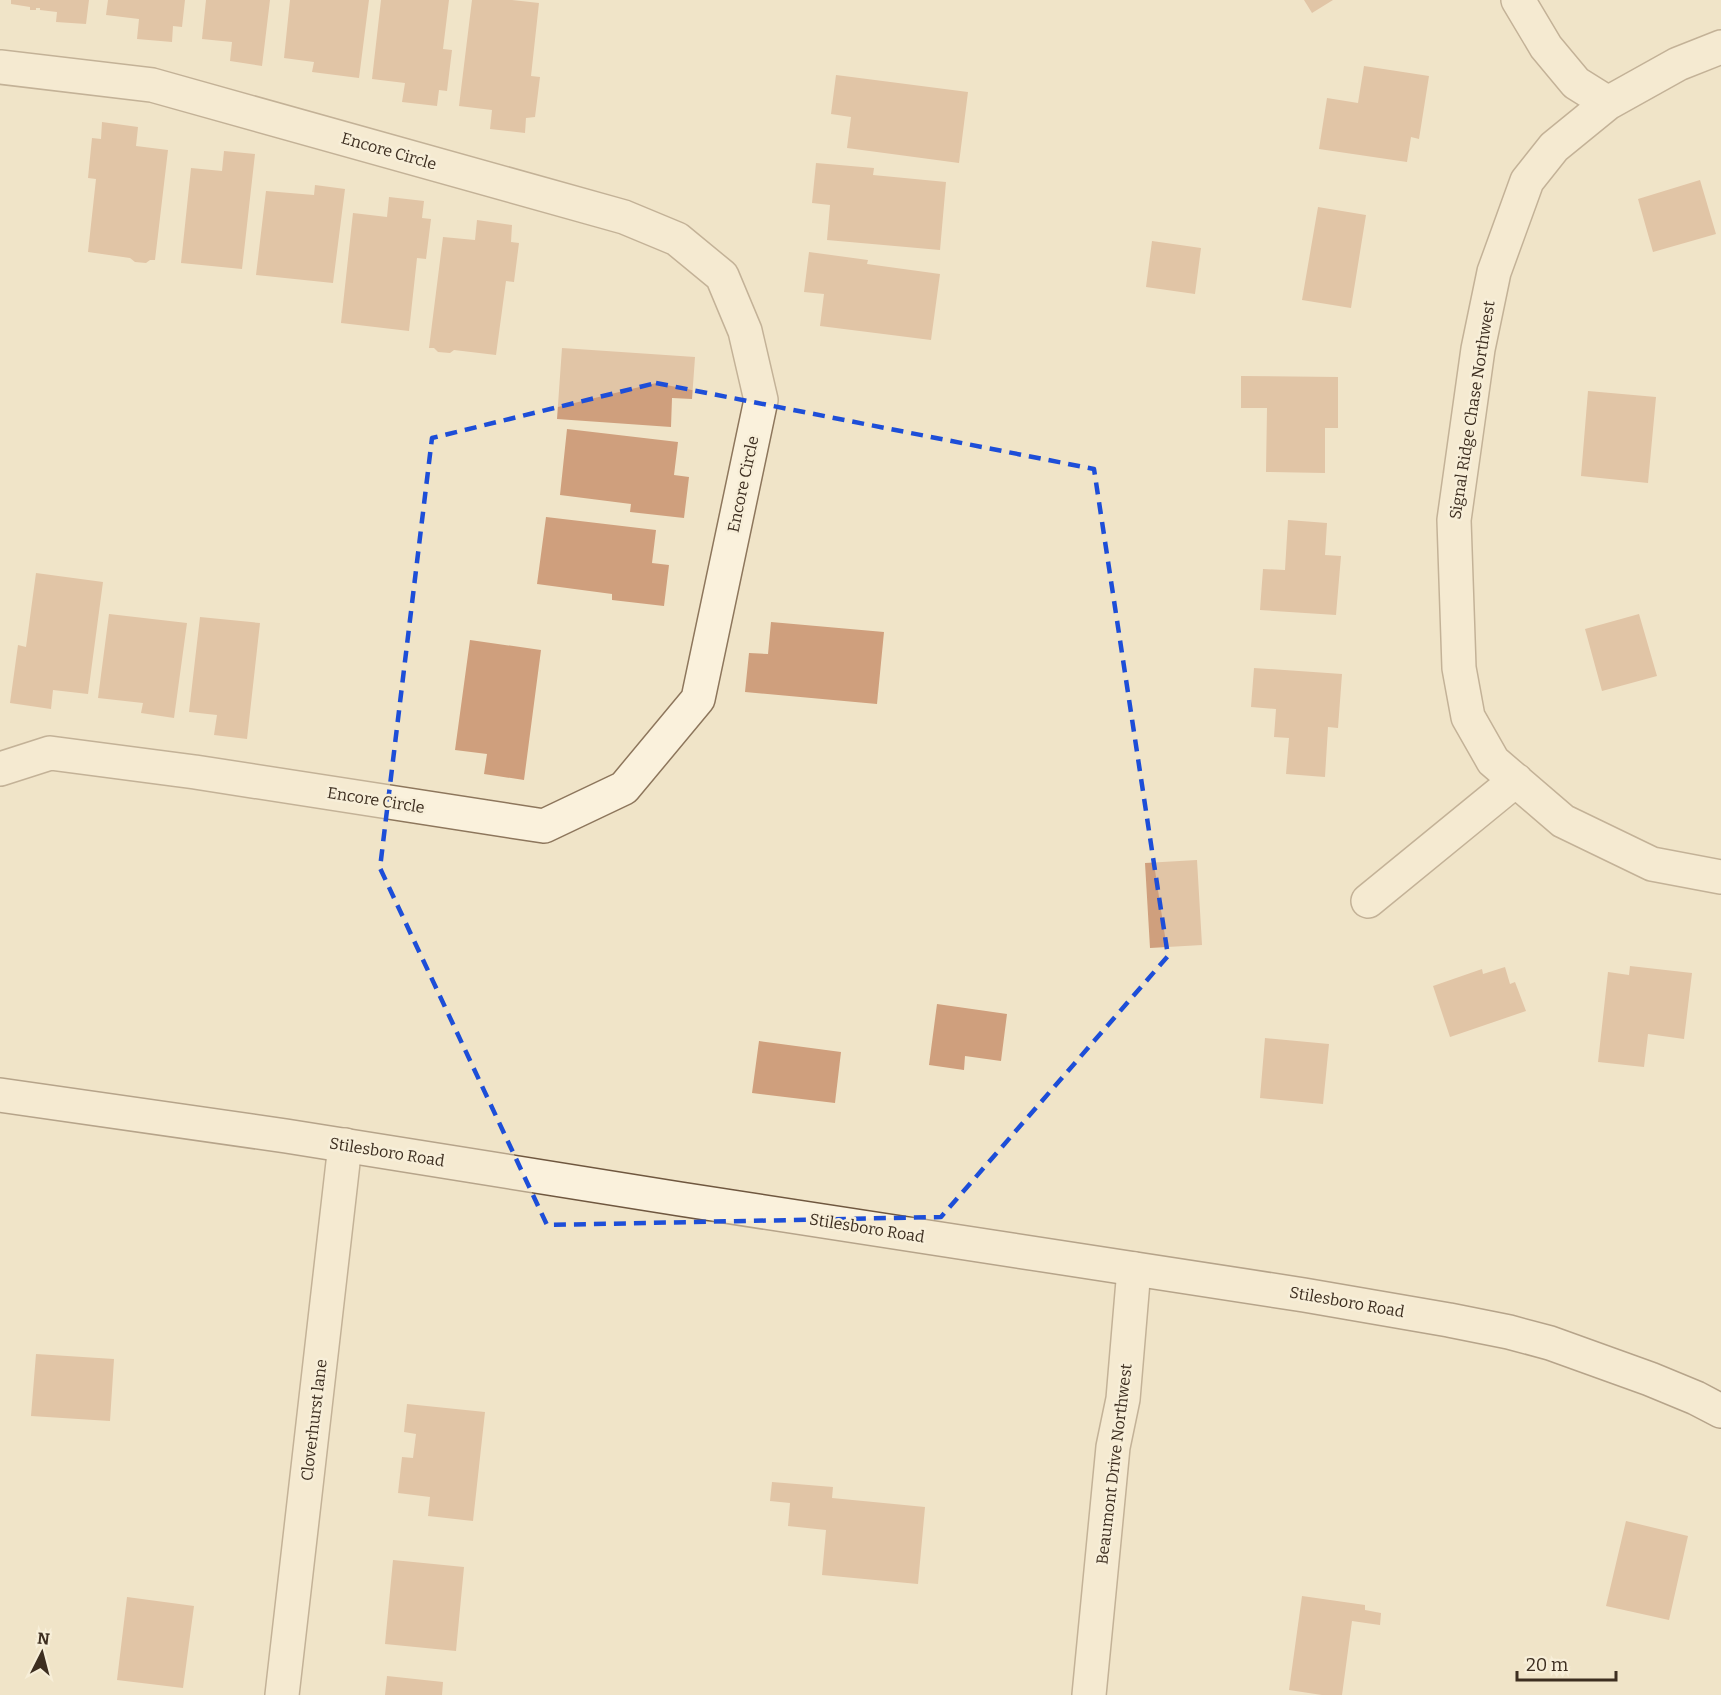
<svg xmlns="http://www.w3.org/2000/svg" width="1721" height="1695" viewBox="0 0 1721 1695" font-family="Bitter,serif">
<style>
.building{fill:#cf9f7d}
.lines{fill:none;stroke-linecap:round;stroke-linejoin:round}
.street-casing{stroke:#8d765c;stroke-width:36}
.secondary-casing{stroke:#6f573f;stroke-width:36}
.street{stroke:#faf1dc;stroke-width:33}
.secondary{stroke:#faf1dc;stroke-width:33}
.marked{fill:none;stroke:#1d4ed8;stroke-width:4.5;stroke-dasharray:12 8;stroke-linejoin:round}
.labels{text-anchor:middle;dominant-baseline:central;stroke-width:5;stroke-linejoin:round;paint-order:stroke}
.street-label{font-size:16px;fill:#3d2e20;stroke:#f7eed8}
</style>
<rect width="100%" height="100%" fill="#f0e4c8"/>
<!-- building -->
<path class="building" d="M11,0h78l-3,24 -30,-2 1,-10 -17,-2v-2h-4v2h-6v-3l-19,-3z
M108,0h77l-3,27 -9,-1 -1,16 -35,-3 2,-20 -33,-4z
M206,0h64l-8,66 -32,-5 2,-19 -30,-3z
M290,0h79l-10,78 -47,-6 2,-10 -30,-4z
M381,0h68l-6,49 9,1 -5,41 -8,-1 -2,16 -35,-4 3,-19 -33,-4z
M472,0h40l27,3 -8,73 9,1 -5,40 -9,1 -1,15 -35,-4 2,-19 -33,-4z
M1304,0h29l-21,13z
M1364,66l65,10 -10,63 -8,-2 -4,25 -88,-13 8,-51 31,5z
M836,75l132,17 -9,71 -112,-15 4,-31 -20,-3z
M102,122l36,5 -2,19 32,4 -13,110h-5l-4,3 -11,-1 -5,-4 -42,-6 8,-73 -8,-1 4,-40 9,1z
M224,151l31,3 -13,115 -61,-6 10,-95 31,3z
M816,163l58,5 -1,7 73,7 -6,68 -113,-10 3,-35 -18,-2z
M1700,180l16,54 -63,18 -15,-53z
M315,185l30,4 -12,94 -77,-8 10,-84 48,4z
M389,197l35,4 -2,17 9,1 -5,40 -9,-1 -8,73 -68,-8 12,-110 34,4z
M1318,207l48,8 -15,93 -49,-8z
M477,220l35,5 -1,17 8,1 -5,39 -8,-1 -10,74 -42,-5 -4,3 -12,-1 -4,-4h-5l14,-111 32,3z
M1152,241l49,7 -6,46 -49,-7z
M809,252l59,8 -1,4 73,10 -9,66 -111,-14 4,-32 -20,-2z
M562,348l133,9 -3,42 -20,-1 -1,29 -114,-8z
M1241,376l97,1v51h-13v45l-59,-1 1,-64h-26z
M1588,391l68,6 -8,86 -67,-7z
M567,429l111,13 -4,33 15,2 -5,41 -54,-6 1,-8 -71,-9z
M546,517l110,13 -4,33 17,2 -5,41 -52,-6v-6l-75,-10z
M1288,520l39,3 -2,32 16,1 -5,59 -76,-5 3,-41 22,1z
M36,573l67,9 -15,112 -35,-4 -2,19 -41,-6 8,-58 8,2z
M109,614l78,9 -13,95 -33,-5 2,-10 -45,-5z
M1639,614l18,62 -55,15 -17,-62z
M200,617l60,6 -13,116 -33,-4 3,-20 -28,-3z
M771,622l113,10 -7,72 -132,-12 4,-39 19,1z
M470,640l71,10 -17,130 -40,-6 3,-20 -32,-4z
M1254,668l88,6 -4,54 -10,-1 -3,50 -39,-3 3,-36 -15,-1 2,-28 -25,-2z
M1197,860l5,85 -52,3 -5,-85z
M1630,966l62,7 -8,66 -36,-5 -4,33 -46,-5 10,-90 21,3z
M1505,967l5,17 5,-2 11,29 -76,26 -17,-51 49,-17 1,5z
M937,1004l70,10 -6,47 -36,-5 -1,14 -35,-5z
M1265,1038l64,6 -6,60 -63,-6z
M759,1041l82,11 -6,51 -83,-10z
M36,1354l78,5 -4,62 -79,-5z
M407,1404l78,8 -12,109 -45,-5 2,-19 -32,-4 4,-36 11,1 3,-24 -12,-2z
M772,1482l61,5 -1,11 93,9 -7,77 -96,-9 4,-45 -38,-4 2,-23 -20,-2z
M1626,1521l62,15 -19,84 -63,-14z
M393,1560l71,7 -8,84 -71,-7z
M1302,1596l63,9v5l16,3 -1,12 -28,-4 -10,74h-20l-33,-5z
M127,1597l67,9 -11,82 -66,-8z
M387,1676l56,6 -1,13h-57z"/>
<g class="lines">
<defs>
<path id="street" d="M1518,0l28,47 30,36 32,20
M1721,47l-43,17 -70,39 -54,44 -27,34 -33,91 -16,77 -24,171 5,148 9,49 25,44 70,60 89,43 69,13
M0,67l152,18 472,132 53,22 45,37 23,55 16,69 -63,299 -74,89 -80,38 -349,-54 -145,-19 -50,16
M1368,901l148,-121
M282,1695l63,-550
M1089,1695l24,-248 10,-48 11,-130"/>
<path id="secondary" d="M0,1095l286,41 394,63 624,96 145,25 60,12 41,11 100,36 46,19 25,13"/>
</defs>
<!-- street casing -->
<use href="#street" class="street-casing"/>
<!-- secondary casing -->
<use href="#secondary" class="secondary-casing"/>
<!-- street -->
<use href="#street" class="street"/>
<!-- secondary -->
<use href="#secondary" class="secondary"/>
</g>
<!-- marked area -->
<path d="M0 0H1721V1695H0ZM656,383l438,86 74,487 -227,261 -394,8 -167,-357 52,-430z" fill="#f0e4c8" fill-opacity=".55" fill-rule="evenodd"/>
<path class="marked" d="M656,383l438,86 74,487 -227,261 -394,8 -167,-357 52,-430z"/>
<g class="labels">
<!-- street labels -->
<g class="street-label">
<text transform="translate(389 151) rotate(16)">Encore Circle</text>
<text transform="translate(1472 410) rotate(-81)">Signal Ridge Chase Northwest</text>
<text transform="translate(743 484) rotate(-78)">Encore Circle</text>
<text transform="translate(376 800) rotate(9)">Encore Circle</text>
<text transform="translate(387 1152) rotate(9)">Stilesboro Road</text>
<text transform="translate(867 1228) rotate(9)">Stilesboro Road</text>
<text transform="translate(1347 1302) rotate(10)">Stilesboro Road</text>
<text transform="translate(314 1420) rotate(-83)">Cloverhurst lane</text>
<text transform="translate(1114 1464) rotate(-83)">Beaumont Drive Northwest</text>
</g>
</g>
<!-- north arrow -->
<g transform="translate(42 1653) rotate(6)" stroke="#f7eed8" stroke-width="4.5" paint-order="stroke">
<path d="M0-4.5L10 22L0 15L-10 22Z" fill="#3d2e20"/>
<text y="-9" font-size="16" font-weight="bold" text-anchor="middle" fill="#3d2e20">N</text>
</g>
<!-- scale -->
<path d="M1517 1671v9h99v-9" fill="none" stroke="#3d2e20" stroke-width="3"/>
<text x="1526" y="1671" font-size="18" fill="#3d2e20" stroke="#f7eed8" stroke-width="4.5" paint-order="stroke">20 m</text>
</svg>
